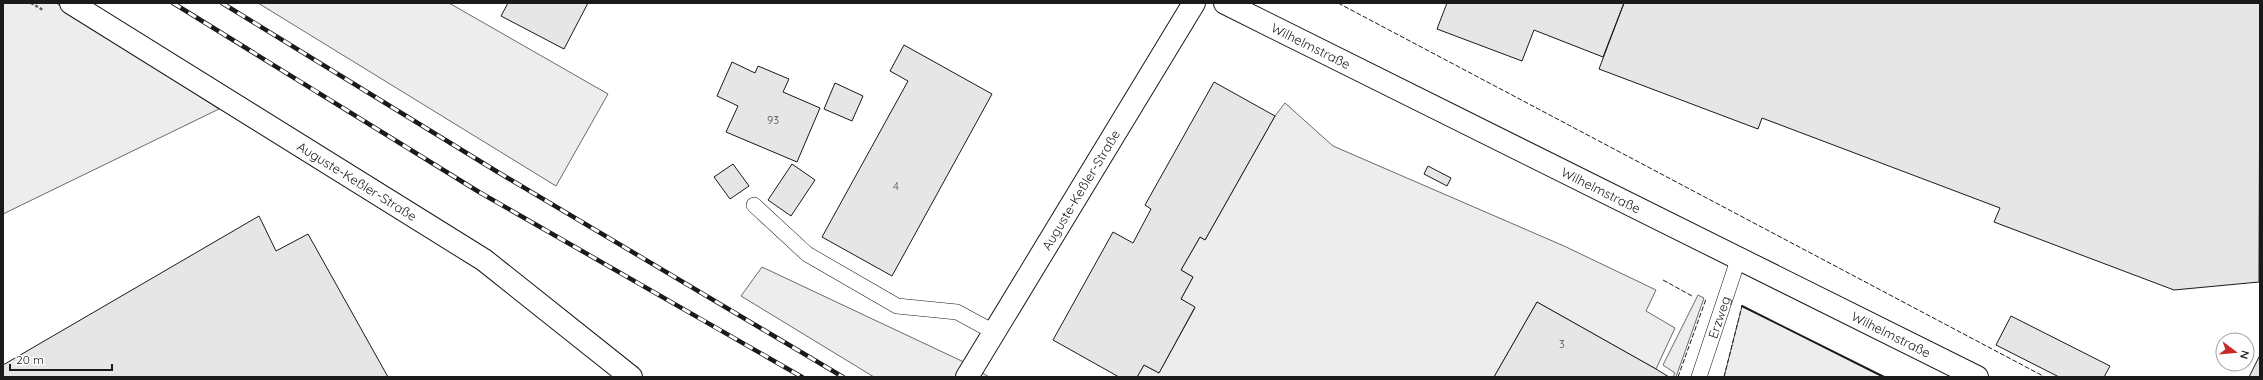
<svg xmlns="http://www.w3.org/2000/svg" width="2263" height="380" viewBox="0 0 2263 380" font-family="Quicksand,sans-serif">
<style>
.built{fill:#ededed;stroke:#6a6a6a}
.building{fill:#e6e6e6;stroke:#1a1a1a}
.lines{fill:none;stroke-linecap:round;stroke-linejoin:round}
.lane-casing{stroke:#1a1a1a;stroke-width:16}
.secondary-casing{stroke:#1a1a1a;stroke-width:24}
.path{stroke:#5f5f5f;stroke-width:2.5;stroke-dasharray:3 2;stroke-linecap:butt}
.lane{stroke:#fff;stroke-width:15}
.secondary{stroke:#fff;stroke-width:22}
.rail-casing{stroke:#1a1a1a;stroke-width:4.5}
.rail{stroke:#fff;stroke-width:3;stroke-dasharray:9;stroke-linecap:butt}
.fence{stroke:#1a1a1a;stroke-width:1;stroke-dasharray:5 2;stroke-linecap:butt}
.wall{stroke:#1a1a1a;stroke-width:2}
.labels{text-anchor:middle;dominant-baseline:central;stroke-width:3;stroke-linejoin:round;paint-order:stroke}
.number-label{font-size:11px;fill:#4d4d4d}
.street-label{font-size:13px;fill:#1a1a1a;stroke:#fff}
</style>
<rect width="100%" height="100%" fill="#fff"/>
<!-- built -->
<path class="built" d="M3,3h53l163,106 -216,105z
M258,3h191l159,91 -52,92z
M1285,103l48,43 231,100 92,44 -10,21 29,17 -19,41 -119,-67 -43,75h-357l7,-12 15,8 36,-65 -14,-9 12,-22 -12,-7 19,-33 5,3 70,-124z
M762,267l206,97 21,13h-115l-133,-81z
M1698,295l6,3 -28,79h-3l2,-4 -12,-8z
M1742,306l142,71h-160z"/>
<!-- building -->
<path class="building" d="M508,3h80l-24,46 -63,-33z
M1447,3h177l-21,54 -69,-27 -12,31 -85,-32z
M1624,3h636l-1,279 -85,8 -180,-68 6,-14 -238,-90 -4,11 -159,-60z
M904,45l88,49 -100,182 -70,-39 86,-156 -18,-10z
M732,62l23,11 3,-7 31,13 -6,13 37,16 -23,54 -71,-30 12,-26 -21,-10z
M1214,82l61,34 -70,124 -5,-3 -19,33 12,7 -12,22 14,8 -36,66 -15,-8 -7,12h-18l-66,-37 60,-108 20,11 18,-34 -6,-4z
M835,83l28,13 -11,25 -28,-12z
M733,164l16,22 -19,13 -16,-22z
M792,164l23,16 -24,36 -23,-16z
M1428,166l23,12 -4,8 -23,-12z
M259,216l17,35 32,-17 80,143h-385v-12z
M1537,302l119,67 13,8h-175z
M2011,316l99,50 -6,11h-45l-63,-32z
M2260,355v22h-11z"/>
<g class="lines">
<defs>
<g id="lane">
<path d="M754,205l53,49 90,52 60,6 37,20"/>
<path id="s1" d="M1699,377l40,-120"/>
</g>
<g id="secondary">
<path id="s2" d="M71,3l413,257 147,117"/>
<path id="s3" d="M1225,3l752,374"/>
<path id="s4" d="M967,377l227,-374"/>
</g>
</defs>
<!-- lane casing -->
<use href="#lane" class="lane-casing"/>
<!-- secondary casing -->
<use href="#secondary" class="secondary-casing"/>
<!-- path -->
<path class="path" d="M31,3l12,7"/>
<!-- lane -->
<use href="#lane" class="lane"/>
<!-- secondary -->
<use href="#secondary" class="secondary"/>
<defs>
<path id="rail" d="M173,3l306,189 323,185
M222,3l274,168 347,206"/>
</defs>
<!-- rail casing -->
<use href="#rail" class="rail-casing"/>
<!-- rail -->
<use href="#rail" class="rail"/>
<!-- fence -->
<path class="fence" d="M1338,3l707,374
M1663,280l29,16
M1678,377l28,-78
M1724,377l18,-71"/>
<!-- wall -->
<path class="wall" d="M1742,306l142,71"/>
</g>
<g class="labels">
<!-- number labels -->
<g class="number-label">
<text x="773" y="120">93</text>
<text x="896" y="186">4</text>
<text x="1562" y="344">3</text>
</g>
<!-- street labels -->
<g class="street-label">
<text stroke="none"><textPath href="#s3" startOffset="96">Wilhelmstraße</textPath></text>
<text stroke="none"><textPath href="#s2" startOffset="337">Auguste-Keßler-Straße</textPath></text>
<text stroke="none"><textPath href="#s3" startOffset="420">Wilhelmstraße</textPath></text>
<text stroke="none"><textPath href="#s4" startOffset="219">Auguste-Keßler-Straße</textPath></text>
<text stroke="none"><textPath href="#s1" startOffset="63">Erzweg</textPath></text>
<text stroke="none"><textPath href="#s3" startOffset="744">Wilhelmstraße</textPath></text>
</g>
</g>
<!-- border -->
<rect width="2263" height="380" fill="none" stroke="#1a1a1a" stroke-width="8"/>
<!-- north arrow -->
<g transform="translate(2235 352) rotate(106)"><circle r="19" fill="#ffffff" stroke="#a3a3a3"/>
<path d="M0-3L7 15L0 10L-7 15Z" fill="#c62828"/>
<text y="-6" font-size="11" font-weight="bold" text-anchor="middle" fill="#1a1a1a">N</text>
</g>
<!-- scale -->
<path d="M10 364v6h102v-6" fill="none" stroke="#1a1a1a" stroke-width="2"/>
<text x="16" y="364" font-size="12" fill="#1a1a1a" stroke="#ffffff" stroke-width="3" paint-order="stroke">20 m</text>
</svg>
